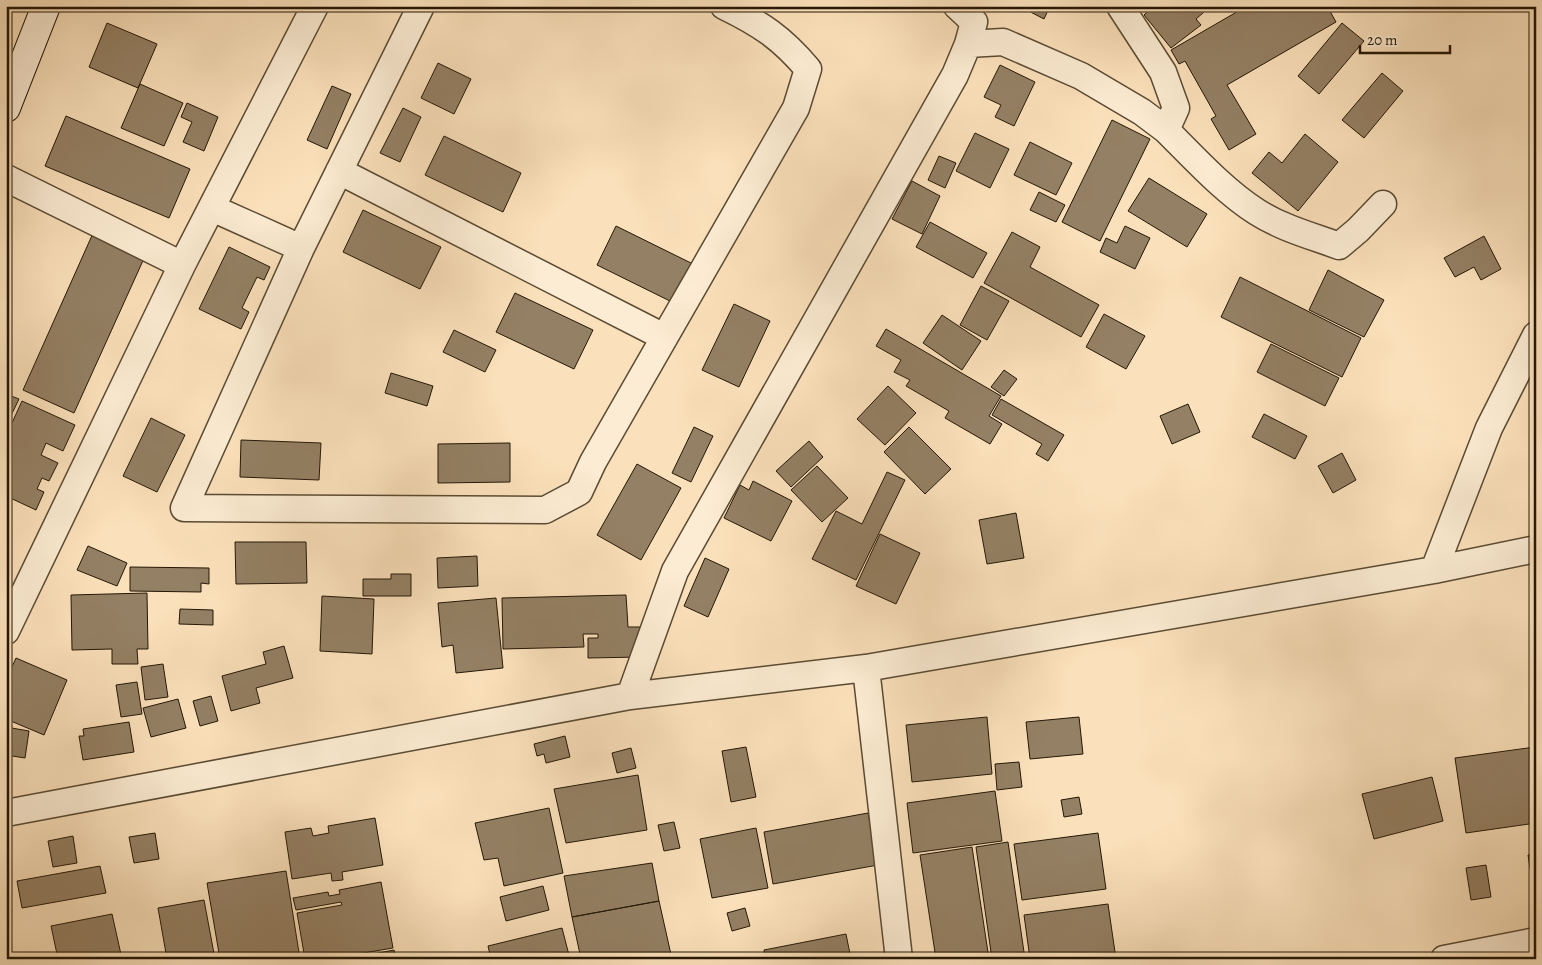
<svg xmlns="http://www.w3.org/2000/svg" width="1542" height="965" viewBox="0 0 1542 965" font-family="Alegreya,serif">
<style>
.building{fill:#948064;stroke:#241706}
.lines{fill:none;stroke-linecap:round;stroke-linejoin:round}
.street-casing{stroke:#5a4a33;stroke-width:29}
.secondary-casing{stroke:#241706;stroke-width:30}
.street{stroke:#fcecd3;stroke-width:26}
.secondary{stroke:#fcecd3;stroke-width:28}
</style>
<rect width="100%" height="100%" fill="#fbe1bb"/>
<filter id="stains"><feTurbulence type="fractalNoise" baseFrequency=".004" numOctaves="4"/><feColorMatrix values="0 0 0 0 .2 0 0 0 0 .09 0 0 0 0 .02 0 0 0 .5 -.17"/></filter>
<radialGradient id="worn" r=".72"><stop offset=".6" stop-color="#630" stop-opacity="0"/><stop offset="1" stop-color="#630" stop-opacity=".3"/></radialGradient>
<!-- building -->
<path class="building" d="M1019,6h31l-6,13z
M1154,6h57l-15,13 5,6 -30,23 -27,-33z
M1247,6h80l9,16 -109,63 29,49 -27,16 -18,-31 5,-3 -31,-55 -6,3 -8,-14z
M107,23l50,21 -19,44 -49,-21z
M1342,23l22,18 -45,53 -21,-18z
M438,63l33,16 -17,35 -33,-16z
M1000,65l35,17 -21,44 -19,-9 6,-12 -17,-8z
M1382,73l21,18 -39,47 -22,-18z
M140,84l43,19 -19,43 -43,-18z
M332,86l19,8 -24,55 -20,-9z
M187,103l31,14 -14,34 -21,-9 9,-20 -11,-5z
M403,108l18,9 -21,45 -20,-9z
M66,116l124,53 -21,49 -124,-52z
M1112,120l38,19 -50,102 -38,-19z
M975,133l34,16 -19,39 -34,-17z
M1305,134l33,28 -40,49 -46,-38 17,-21 13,11z
M444,136l77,37 -18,39 -78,-37z
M1030,142l42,21 -16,32 -42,-20z
M939,156l17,7 -11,25 -17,-8z
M1149,178l58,36 -20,33 -59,-36z
M912,181l28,15 -18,38 -30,-15z
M1039,192l26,13 -9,17 -26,-12z
M363,210l78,37 -21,42 -77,-37z
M930,222l57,31 -14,25 -57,-31z
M616,226l77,38 -19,39 -77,-38z
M1125,226l25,12 -15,31 -35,-17 6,-14 11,5z
M94,231l52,23 -72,159 -51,-23z
M1012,232l28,15 -10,20 69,38 -18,32 -97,-54z
M1484,236l17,33 -20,11 -7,-13 -19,10 -11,-19z
M229,247l41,20 -6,13 -7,-3 -15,31 7,4 -8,17 -42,-20z
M1328,270l56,30 -20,37 -55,-27z
M1240,277l121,61 -19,39 -121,-60z
M981,286l28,15 -22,39 -27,-15z
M515,293l78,37 -19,39 -78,-37z
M734,304l36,17 -31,66 -37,-17z
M1104,314l41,22 -19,33 -40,-22z
M942,315l39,26 -19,29 -39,-27z
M886,329l115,67 -12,20 13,8 -12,20 -45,-26 4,-7 -43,-25 4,-6 -16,-8 7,-12 -25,-14z
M454,330l42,20 -11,22 -42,-20z
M1271,344l68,34 -14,28 -68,-34z
M1004,370l13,9 -13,17 -13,-9z
M391,373l42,13 -6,20 -42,-13z
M888,386l28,27 -31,32 -28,-26z
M6,394l13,5 -13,27z
M1001,399l63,36 -16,26 -12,-7 6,-10 -50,-29z
M22,401l53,24 -12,26 -17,-8 -5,12 17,8 -9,18 -7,-3 -5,11 7,3 -8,18 -30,-14v-60z
M1188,404l12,28 -28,12 -12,-28z
M1264,414l43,22 -12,23 -43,-22z
M151,418l34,17 -28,57 -34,-16z
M694,427l19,9 -22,46 -19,-9z
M909,427l42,42 -26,25 -41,-42z
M241,440l80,3 -2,37 -79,-3z
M809,441l14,16 -32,30 -15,-16z
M510,443v39l-72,1v-39z
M1342,453l14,27 -23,13 -15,-27z
M637,464l44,24 -40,72 -44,-25z
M817,466l31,32 -26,24 -31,-32z
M887,472l18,8 -49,100 -44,-21 24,-48 26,13z
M753,481l39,20 -21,40 -47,-23 16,-33 9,5z
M1016,513l8,45 -37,6 -8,-44z
M880,534l40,19 -24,51 -40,-18z
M235,542h71l1,41 -71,1z
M88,546l39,17 -10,23 -40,-16z
M477,556l1,30 -40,2 -1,-30z
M705,558l24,11 -21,48 -24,-11z
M130,567l79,1v16l-8,-1v9l-71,-1z
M391,574h20v22h-48v-17h28z
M147,593l1,56h-11l1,15h-26v-15l-40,1 -1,-55z
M626,595l2,32h12l1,30 -53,1v-20h10v-4h-15l1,13 -81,2 -1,-51z
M322,596l52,3 -2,55 -52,-3z
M496,598l7,70 -47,5 -3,-28 -11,2 -4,-44z
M180,609l33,1v15l-34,-1z
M284,646l9,32 -37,10 4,15 -29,8 -9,-35 44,-12 -3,-12z
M16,658l51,22 -23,55 -38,-16v-39z
M163,664l5,33 -23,3 -4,-33z
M137,682l5,32 -21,3 -5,-32z
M211,696l7,25 -18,5 -7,-25z
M178,699l8,29 -35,9 -8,-29z
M987,717l5,57 -80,8 -6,-57z
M1079,717l4,37 -53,5 -4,-37z
M129,722l5,30 -51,8 -4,-24h5l-1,-7z
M6,727l23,4 -4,27 -19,-3z
M565,736l5,21 -24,6 -2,-9 -7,2 -3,-12z
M746,747l10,50 -25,5 -9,-51z
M1535,747l1,76 -70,10 -11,-75z
M631,748l5,20 -19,5 -5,-20z
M1019,762l3,25 -25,3 -2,-26z
M638,775l9,55 -81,13 -12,-54z
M1432,777l11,44 -69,18 -12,-45z
M995,791l7,50 -89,12 -6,-50z
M1079,797l3,17 -18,3 -3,-17z
M549,808l14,65 -59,13 -6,-28 -14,2 -9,-37z
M868,813l10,52 -105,19 -9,-52z
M375,818l8,47 -41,7 1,8 -11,1 -1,-8 -39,6 -7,-47 26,-4 2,8 16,-3 -1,-7z
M674,822l6,26 -16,3 -6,-26z
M756,828l12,60 -56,10 -12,-59z
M155,833l4,26 -25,4 -5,-26z
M1098,833l8,56 -84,11 -8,-56z
M73,836l4,27 -24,4 -5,-26z
M1008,842l17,117h-33l-16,-112z
M972,847l17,112h-53l-16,-104z
M1536,854v33h-3l-5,-32z
M652,863l7,38 -87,16 -8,-41z
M1486,865l5,32 -20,3 -5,-32z
M100,866l6,27 -84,15 -5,-27z
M286,871l14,88h-80l-13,-76z
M381,882l12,66 -65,11h-23l-8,-46 45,-8 -1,-3 -45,8 -3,-12 35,-6 1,4 11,-2 -1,-4z
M6,883l6,29 -6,1z
M543,886l6,24 -43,11 -6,-24z
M204,900l11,59h-48l-9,-51z
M659,901l13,58h-91l-9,-42z
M1108,904l8,55h-86l-6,-44z
M745,908l5,18 -18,5 -5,-18z
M112,914l10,45h-64l-7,-33z
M562,928l8,31h-79l-3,-13z
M846,934l5,25h-86l-1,-9z
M394,950l2,9h-48z"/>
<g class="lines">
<defs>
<path id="street" d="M421,6l-120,242 -117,260 361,2 34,-18 14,-30 203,-354 12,-39c-26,-31 -47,-45 -84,-63
M968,44l35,-2 78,34 61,36 24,18 10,-22 -13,-36 -43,-66
M1166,130c27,27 59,62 91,82 25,16 55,24 82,34l19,-16 25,-26
M339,171l325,166
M6,178l176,87
M212,208l89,40
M1434,570l55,-142 47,-93
M6,631l176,-366 133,-259
M866,668l33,291
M630,696l45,-125 280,-496 13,-31 6,-22 -17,-16
M6,813l624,-117 236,-28 568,-98 102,-21
M1444,959l92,-18"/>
<path id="secondary" d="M6,108l40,-102"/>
</defs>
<!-- street casing -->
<use href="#street" class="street-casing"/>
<!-- secondary casing -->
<use href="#secondary" class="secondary-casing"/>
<!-- street -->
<use href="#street" class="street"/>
<!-- secondary -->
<use href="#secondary" class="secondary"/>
</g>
<!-- margin -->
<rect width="1542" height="965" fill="none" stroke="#fbe1bb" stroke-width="25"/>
<rect x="8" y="8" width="1527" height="950" fill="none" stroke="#241706" stroke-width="2.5"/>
<rect x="12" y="12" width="1517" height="940" fill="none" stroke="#241706"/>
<!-- scale -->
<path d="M1360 45v8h90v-8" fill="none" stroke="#241706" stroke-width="2.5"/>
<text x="1367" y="45" font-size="15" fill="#241706" stroke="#fcecd3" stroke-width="4" paint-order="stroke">20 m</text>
<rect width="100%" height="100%" filter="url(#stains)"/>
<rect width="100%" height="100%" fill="url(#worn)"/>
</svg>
